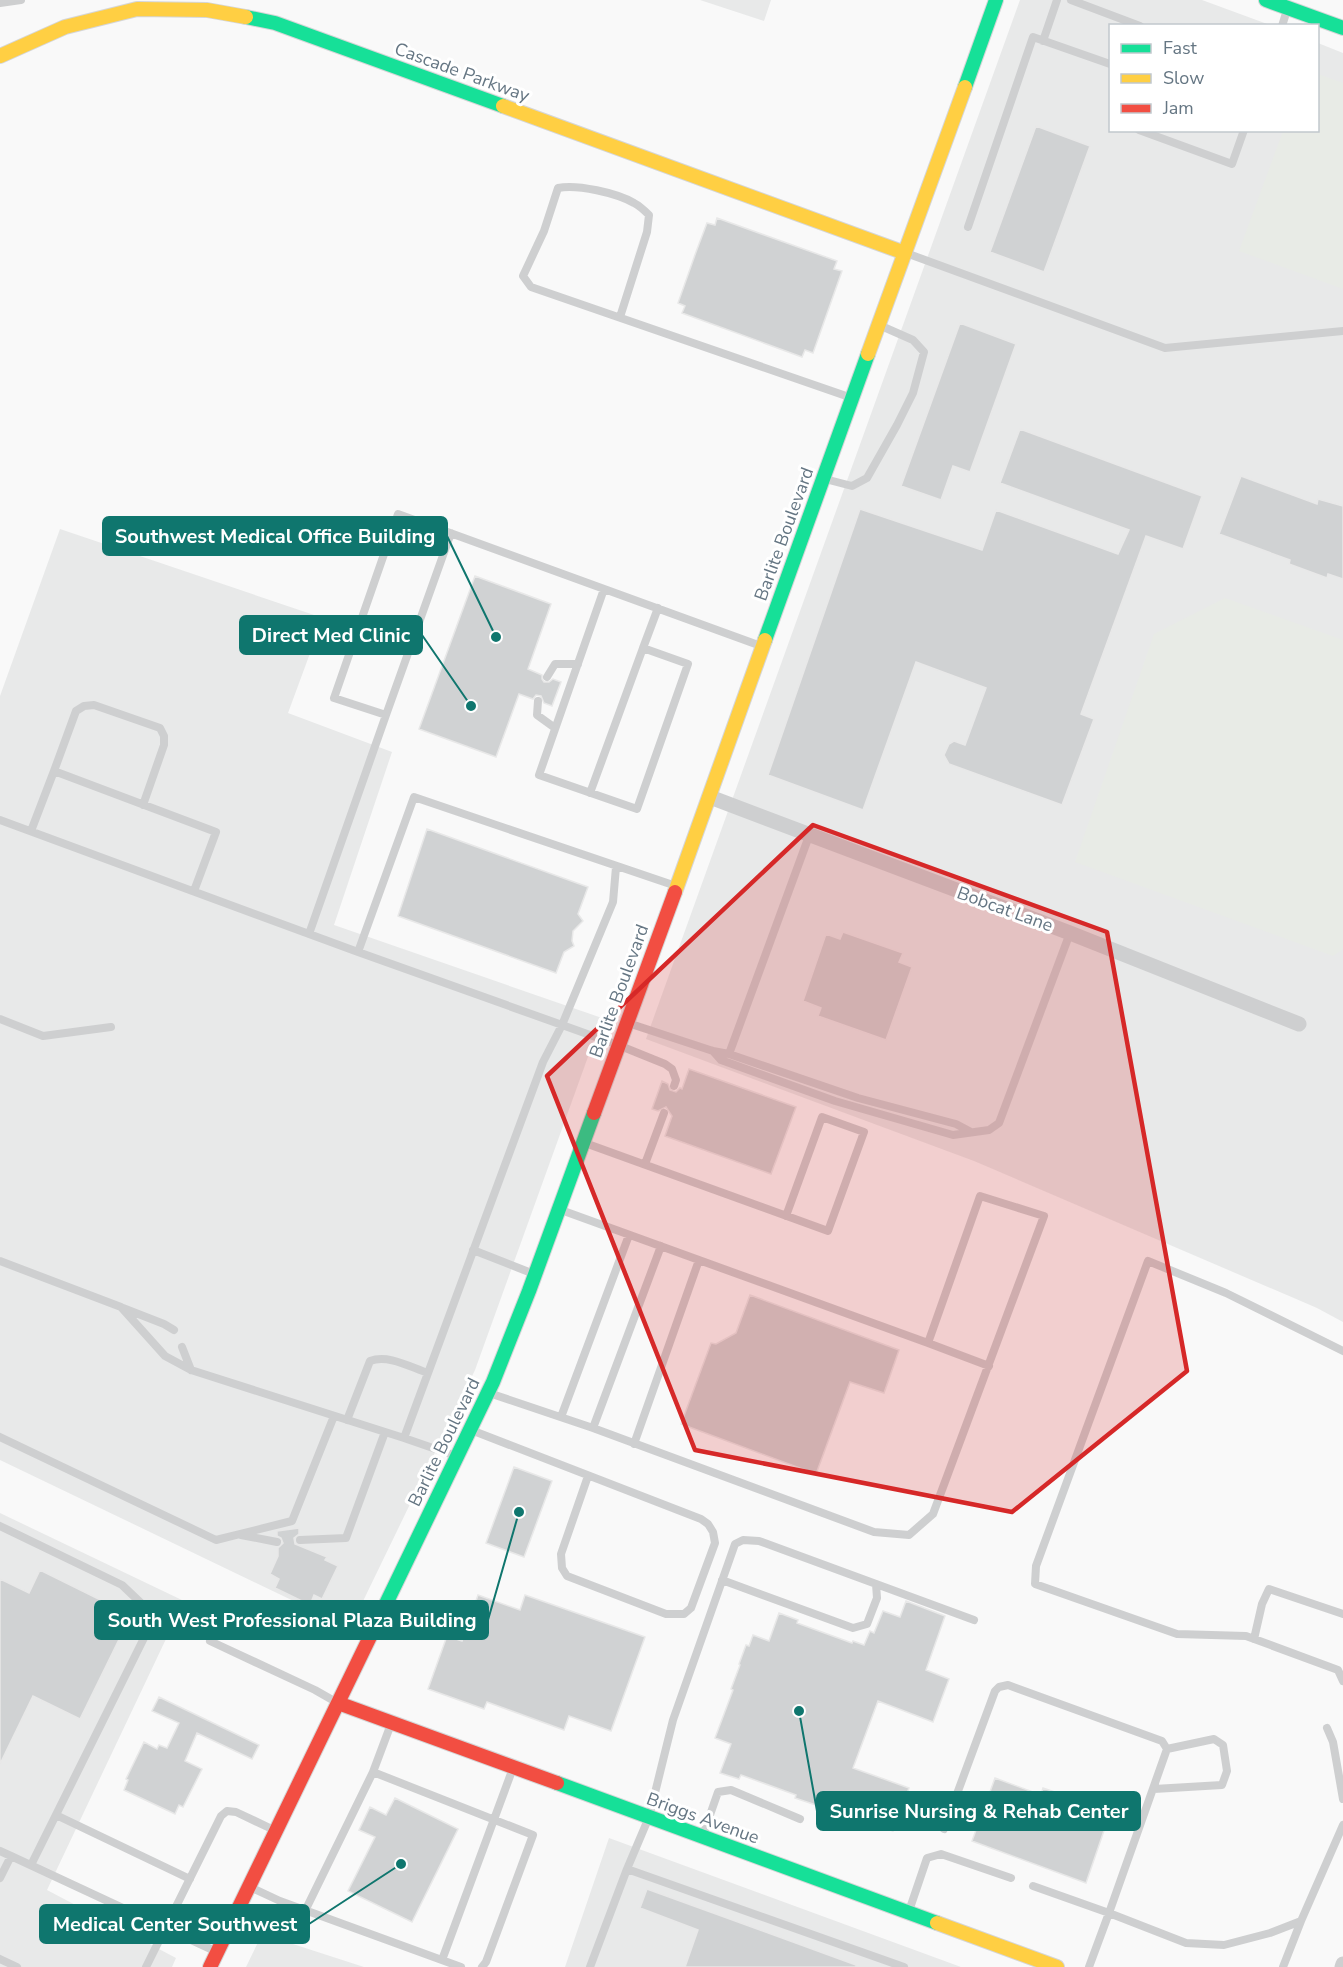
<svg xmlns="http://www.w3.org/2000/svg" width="1343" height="1967" viewBox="0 0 1343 1967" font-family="'Nunito Sans',sans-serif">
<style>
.built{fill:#e8e9e9}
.green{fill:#e8ebe6}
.building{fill:#d0d2d3;stroke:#e8e8e8;stroke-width:1.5}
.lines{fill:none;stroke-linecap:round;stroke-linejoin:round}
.fast-casing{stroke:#d5d6d7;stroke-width:16}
.slow-casing{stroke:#d5d6d7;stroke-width:16}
.jam-casing{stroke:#d5d6d7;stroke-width:16}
.lane{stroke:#cecfd0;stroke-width:8}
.street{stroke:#cecfd0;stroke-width:15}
.fast{stroke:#16e098;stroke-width:14}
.slow{stroke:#ffcf43;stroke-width:14}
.jam{stroke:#f24e42;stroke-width:14}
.marked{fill:#d62828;fill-opacity:0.2;stroke:#d62828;stroke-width:4.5;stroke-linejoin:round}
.labels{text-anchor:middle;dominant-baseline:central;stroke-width:6;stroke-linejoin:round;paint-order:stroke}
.street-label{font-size:18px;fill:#657683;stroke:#fff}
.leader{fill:none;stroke:#0f766e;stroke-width:2}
.callout-dot{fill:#0f766e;stroke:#fff;stroke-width:2}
.callout{fill:#0f766e;stroke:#0f766e;stroke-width:2}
.callout-label{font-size:20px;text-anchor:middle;font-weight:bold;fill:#fff}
</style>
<rect width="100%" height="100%" fill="#f9f9f9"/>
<!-- built -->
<path class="built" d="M700,0h71l-7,21z
M1020,0h182l68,25 -160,1v104h208v-87l25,10v1269l-26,-14 -343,-147 -328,-122z
M60,529l263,89 -35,95 104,39 -58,173 268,93 -127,352 -125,258 -350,-168v-764z
M0,1513l184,88 -137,289 129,68 -4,9h-172z
M609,1838l352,129h-396z
M262,1934l102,33h-118z"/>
<!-- green -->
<path class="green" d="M1318,74l25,9v206l-104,-38 44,-120 35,-1z
M1225,598l118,42v309l-10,7 -258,-94 79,-228z"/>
<!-- building -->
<path class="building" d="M1036,126l54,20 -46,126 -54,-20z
M717,218l120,43 -3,8 8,2 -29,82 -8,-3 -3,7 -120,-44 3,-7 -7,-3 18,-51 11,-29 8,2z
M960,323l56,21 -46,128 -17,-6 -12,34 -40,-14z
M1020,429l182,67 -19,53 -37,-13 -65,178 13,5 -32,86 -113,-41 -5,-9 5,-11 5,-3 11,4 21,-57 -70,-26 -53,148 -95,-35 92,-266 122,41 14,-40 122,44 11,-24 -129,-47z
M1241,476l76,28 1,-5 25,7v73l-15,-5 -1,4 -38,-14 1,-4 -71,-26z
M475,576l76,28 -23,65 14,6v4l2,3h5l4,-3 8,3 -9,24 -8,-3 -3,-7 -5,-1 -3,4 -14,-5 -23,63 -77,-28z
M427,829l161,58 -10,27 5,7 -10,10 -1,10 2,5 -10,6 -8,21 -158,-57z
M843,932l60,21 -4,9 13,5 -26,73 -68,-24 3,-8 -18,-7 23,-67 14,5z
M689,1069l107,38 -25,67 -106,-38 7,-20 -6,-9 -8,4 -6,-2 10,-28 6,3 2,6 6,2 4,-4 2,1z
M750,1295l149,55 -15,43 -34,-11 -34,92 -135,-50 30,-81 5,1 20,-11z
M514,1467l38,14 -28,76 -38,-14z
M299,1528v6l-5,4 1,6 32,13 -2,3 13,6 -16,33 -8,-4 -4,10 -35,-17 4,-9 -9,-5 8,-18v-8l5,-5 -2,-5 -4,-2v-5z
M40,1570l91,45 -51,104 -47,-23 -33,68v-185l29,14z
M478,1595l42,15 5,-15 120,42 -34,94 -42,-15 -5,14 -77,-28 -3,7 -56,-20 19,-53 15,5z
M906,1601l39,15 -19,54 23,9 -16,43 -55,-21 -25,67 56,20 -16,43 -98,-33 1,-3 -55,-20 -2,4 -19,-6 11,-29 -16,-6 18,-48 -2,-1 9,-24 -1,-1 7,-19 3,1 4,-11 16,6 10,-28 19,7 -1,3 55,20 1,-2 11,4 6,-14 4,2 9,-22 17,6z
M159,1697l100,48 -7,14 -55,-26 -12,28 17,8 -19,38 -4,-2 -4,9 -51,-24 4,-10 -2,-1 18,-37 13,7 2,-4 8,3 12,-25 -27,-12z
M995,1778l46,17 2,-7 29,10 -3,7 39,14 -22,64 -114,-42z
M395,1798l63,31 -46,93 -64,-31 27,-54 -16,-7 11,-23 16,8z
M647,1889l209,76v2h-171l13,-37 -58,-22z"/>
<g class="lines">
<defs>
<path id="fast" d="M1266,0l77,28
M246,17l29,6 228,83
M965,87l31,-87
M765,640l103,-286
M382,1612l111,-230 36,-91 65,-178
M557,1783l380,140"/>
<path id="slow" d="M0,56l65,-29 72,-18 70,1 39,7
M503,106l402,147
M868,354l97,-267
M675,892l90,-252
M937,1923l120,44"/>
<path id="jam" d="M594,1113l81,-221
M338,1703l219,80
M210,1967l172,-355"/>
</defs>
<!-- fast casing -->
<use href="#fast" class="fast-casing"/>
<!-- slow casing -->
<use href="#slow" class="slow-casing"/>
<!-- jam casing -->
<use href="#jam" class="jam-casing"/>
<!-- lane -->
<path class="lane" d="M1071,0l69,26
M0,3l21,-3
M1282,26l5,-16
M1043,41l14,-41
M1139,130l93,34 12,-34
M968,227l65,-190 77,27
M906,253l259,95 178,-17
M620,317l27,-85 2,-17c-4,-4 -9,-9 -15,-12 -17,-10 -57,-19 -76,-15l-14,43 -21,45 8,11 321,111
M825,479l27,7 15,-8 30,-53 16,-32 11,-41 -11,-12 -34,-15
M451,533l-65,182 -52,-17 64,-184 363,132
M604,589l-65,186 98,34 51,-145 -45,-16 15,-40
M547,677l8,-13h23
M538,701l-1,14 18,13
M54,771l22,-60 8,-5 10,-1 66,23 4,8v9l-21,60
M590,793l53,-145
M0,820l358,132
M31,831l23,-60 162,61 -22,59
M309,934l77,-219
M0,1019l43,17 68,-9
M628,1023l85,28 16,3 129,44 98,26 15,8
M713,1051l8,9 114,41 118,34 36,-5 10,-7 71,-190
M729,1054l80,-218
M674,1086l2,-6 -4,-11 -7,-5 -47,-19 -260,-93 56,-155 262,89
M585,1143l243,88 36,-99 -42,-15 -36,99
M645,1164l19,-51
M473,1250l61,24
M0,1261l121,46 44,49 26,14 213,68 139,-376 19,-37 51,-123 3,-35
M123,1308l41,16 10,6
M928,1343l61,23
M182,1347l9,23
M1343,1351l-117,-58 -78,-32 -112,305 -1,18 142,50 69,2 92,34 5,11
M489,1393l104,35 281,104 35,3 24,-21 111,-298 -64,-20 -52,147 -367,-133
M561,1417l68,-182
M347,1420l23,-59c18,-7 40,6 58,12
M593,1428l68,-182
M471,1430l230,89 7,5 5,8 2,11 -24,65 -7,6h-18l-99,-38 -5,-8 -1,-14 27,-78
M0,1437l216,103 76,-19 42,-105
M404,1438l52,18
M634,1444l65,-184
M0,1526l122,59 20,19 5,16 -1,14 -115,231
M241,1535l36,7
M300,1540l46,-2 39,-106
M722,1580l131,48 14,-4 10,-26 -1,-14
M1254,1639l8,-35 7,-15 74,25
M210,1641l105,49 21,12
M1327,1728l6,14 10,57
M373,1772l18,-48
M1154,1789l68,-4 5,-14 -4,-26 -9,-6 -47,10
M56,1815l134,64
M944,1829l51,-138 4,-4 9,-2 154,56 5,8 -58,164 -76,-27
M703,1835l15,-43 13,-2 69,29
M0,1851l11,5
M627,1869l277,98
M0,1878l11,-22 204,95
M250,1887l30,14 181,66
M305,1911l68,-139 160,63 -47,127 -4,5
M909,1911l18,-53 14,-4 70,24
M0,1959l17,8
M442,1960l71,-192
M146,1967l75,-151 6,-5 9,1 38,18
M590,1967l37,-98 22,-52 24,-97 62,-176 8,-4 16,1 215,79
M1089,1967l20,-54 77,30 38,2 46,-12 31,-12 42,-96
M1283,1967l18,-46"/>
<!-- street -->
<path class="street" d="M710,797l360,136 229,91
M1342,1967l1,-3"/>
<!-- fast -->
<use href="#fast" class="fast"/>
<!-- slow -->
<use href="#slow" class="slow"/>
<!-- jam -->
<use href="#jam" class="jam"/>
</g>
<!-- marked area -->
<path class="marked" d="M813,825l294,107 80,439 -175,141 -317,-62 -148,-374z"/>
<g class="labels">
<!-- street labels -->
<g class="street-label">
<text transform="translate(462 72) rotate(20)">Cascade Parkway</text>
<text transform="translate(784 534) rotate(-70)">Barlite Boulevard</text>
<text transform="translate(1005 909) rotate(20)">Bobcat Lane</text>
<text transform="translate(619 991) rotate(-70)">Barlite Boulevard</text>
<text transform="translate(444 1442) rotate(-64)">Barlite Boulevard</text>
<text transform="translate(703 1818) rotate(20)">Briggs Avenue</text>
</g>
</g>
<!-- callouts -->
<path class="leader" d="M496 637L447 536M471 706L422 635M519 1512L488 1620M799 1711L817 1811M401 1864L309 1924"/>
<g class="callout-dot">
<circle cx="496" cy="637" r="6"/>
<circle cx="471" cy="706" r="6"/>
<circle cx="519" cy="1512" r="6"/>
<circle cx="799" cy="1711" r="6"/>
<circle cx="401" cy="1864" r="6"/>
</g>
<g class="callout">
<rect x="103" y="517" width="344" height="38" rx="6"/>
<rect x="240" y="616" width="182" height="38" rx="6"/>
<rect x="95" y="1601" width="393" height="38" rx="6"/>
<rect x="817" y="1792" width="323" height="38" rx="6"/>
<rect x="40" y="1905" width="269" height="38" rx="6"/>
</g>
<g class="callout-label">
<text x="275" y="543">Southwest Medical Office Building</text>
<text x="331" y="642">Direct Med Clinic</text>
<text x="292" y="1627">South West Professional Plaza Building</text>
<text x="979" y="1818">Sunrise Nursing &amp; Rehab Center</text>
<text x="175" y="1931">Medical Center Southwest</text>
</g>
<!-- legend -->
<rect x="1109" y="24" width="210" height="108" fill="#ffffff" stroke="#c1c8cd" stroke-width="1.5"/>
<rect x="1121" y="44" width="30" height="9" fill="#16e098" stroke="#c1c8cd" stroke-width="1.5"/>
<text x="1163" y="54" font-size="18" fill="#657683">Fast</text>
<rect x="1121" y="74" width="30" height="9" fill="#ffcf43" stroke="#c1c8cd" stroke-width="1.5"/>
<text x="1163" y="84" font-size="18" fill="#657683">Slow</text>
<rect x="1121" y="104" width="30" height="9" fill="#f24e42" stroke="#c1c8cd" stroke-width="1.5"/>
<text x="1163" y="114" font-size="18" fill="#657683">Jam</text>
</svg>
